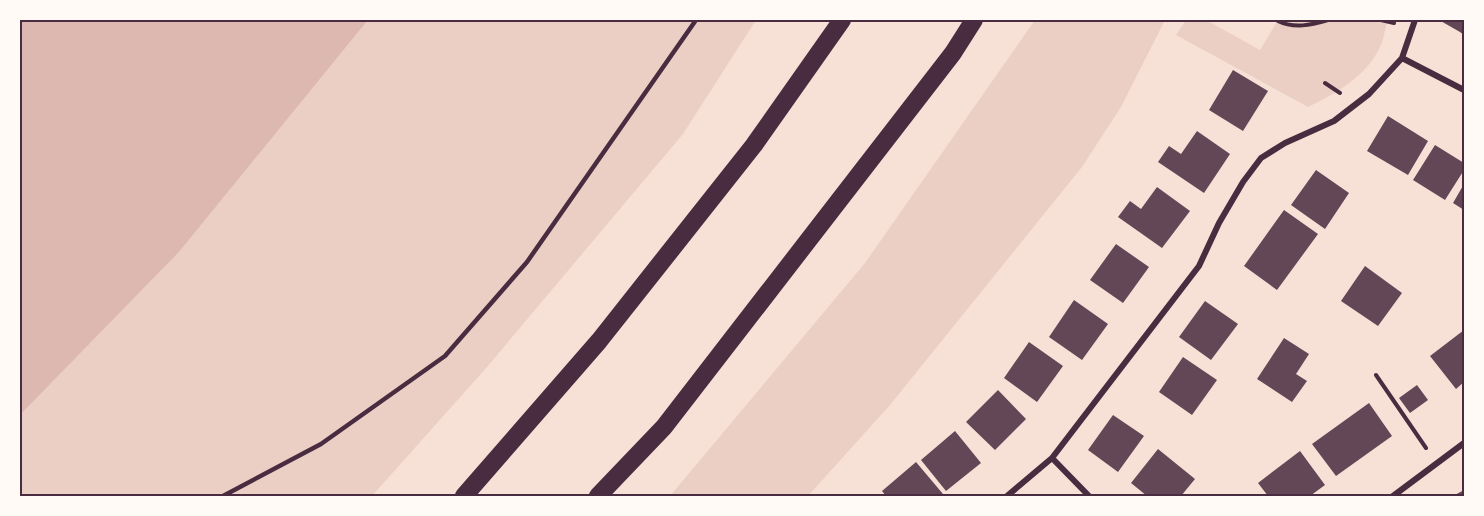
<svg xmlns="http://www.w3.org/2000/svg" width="1484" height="516" viewBox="0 0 1484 516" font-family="'Fira Sans Condensed',sans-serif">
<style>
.green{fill:#ebcfc5}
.water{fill:#dcb8b0}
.building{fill:#644757}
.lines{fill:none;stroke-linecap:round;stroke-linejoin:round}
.path{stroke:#4a2c40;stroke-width:4}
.service{stroke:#4a2c40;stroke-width:4.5}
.minor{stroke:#4a2c40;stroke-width:6}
.motorway{stroke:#4a2c40;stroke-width:18}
.neatline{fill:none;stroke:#4a2c40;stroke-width:2}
</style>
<rect width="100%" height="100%" fill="#f7e1d7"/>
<!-- green -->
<path class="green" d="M368,20h388l-73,114 -196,233 -115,129h-352v-81l159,-163z
M1035,20h130l-44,87 -39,60 -192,238 -82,91h-138l195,-233z
M1186,20h20l54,30 18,-30h110c-3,8 -4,19 -8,27 -13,29 -45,47 -72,60l-132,-72z"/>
<!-- water -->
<path class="water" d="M20,20h348l-189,232 -159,163z"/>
<!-- building -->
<path class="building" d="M1439,20h25v15l-4,-3z
M1233,70l35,21 -25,40 -34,-21z
M1388,116l40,25 -20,34 -41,-24z
M1197,131l33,23 -26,39 -46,-31 11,-16 12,8z
M1435,145l29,18v7l-19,30 -32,-20z
M1316,170l33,23 -24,36 -34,-24z
M1464,184v26l-11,-7z
M1157,187l33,24 -28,37 -44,-31 12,-16 11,8z
M1284,210l34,24 -41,56 -33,-24z
M1116,244l33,23 -26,36 -33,-23z
M1365,266l37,27 -24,33 -37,-25z
M1074,300l34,24 -26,36 -33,-23z
M1205,301l33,23 -27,36 -32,-23z
M1464,330v52l-8,7 -26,-33z
M1284,338l25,16 -13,20 11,7 -15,21 -35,-23z
M1029,342l34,24 -26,36 -33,-24z
M1183,357l34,23 -25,35 -33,-23z
M1417,385l11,15 -18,13 -11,-15z
M998,390l28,29 -31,31 -29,-28z
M1369,403l23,33 -56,40 -24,-32z
M1113,415l31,21 -26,36 -30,-22z
M955,431l26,32 -35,28 -25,-31z
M1158,449l37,30 -14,17h-34l-16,-13z
M1300,451l25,34 -15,11h-42l-10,-13z
M916,462l27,32 -4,2h-53l-4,-5z
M1464,490v6h-11z"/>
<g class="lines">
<!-- path -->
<path class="path" d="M1381,20l13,3
M1278,21c16,8 33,4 50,-1
M1325,83l15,10
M1376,375l50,73"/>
<!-- service -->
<path class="service" d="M223,496l98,-52 124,-88 82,-94 169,-242"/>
<!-- minor -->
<path class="minor" d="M1402,58l62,32
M1052,458l37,38
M1007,496l45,-38 147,-192 20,-43 24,-41 18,-24 24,-15 49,-22 35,-27 33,-36 13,-38
M1393,496l71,-53"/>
<!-- motorway -->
<path class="motorway" d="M464,496l135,-155 155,-196 88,-125
M598,496l66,-69 289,-374 21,-33"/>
</g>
<!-- border -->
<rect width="1484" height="516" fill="none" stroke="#fffaf5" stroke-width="42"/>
<rect x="21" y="21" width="1442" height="474" class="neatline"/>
</svg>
